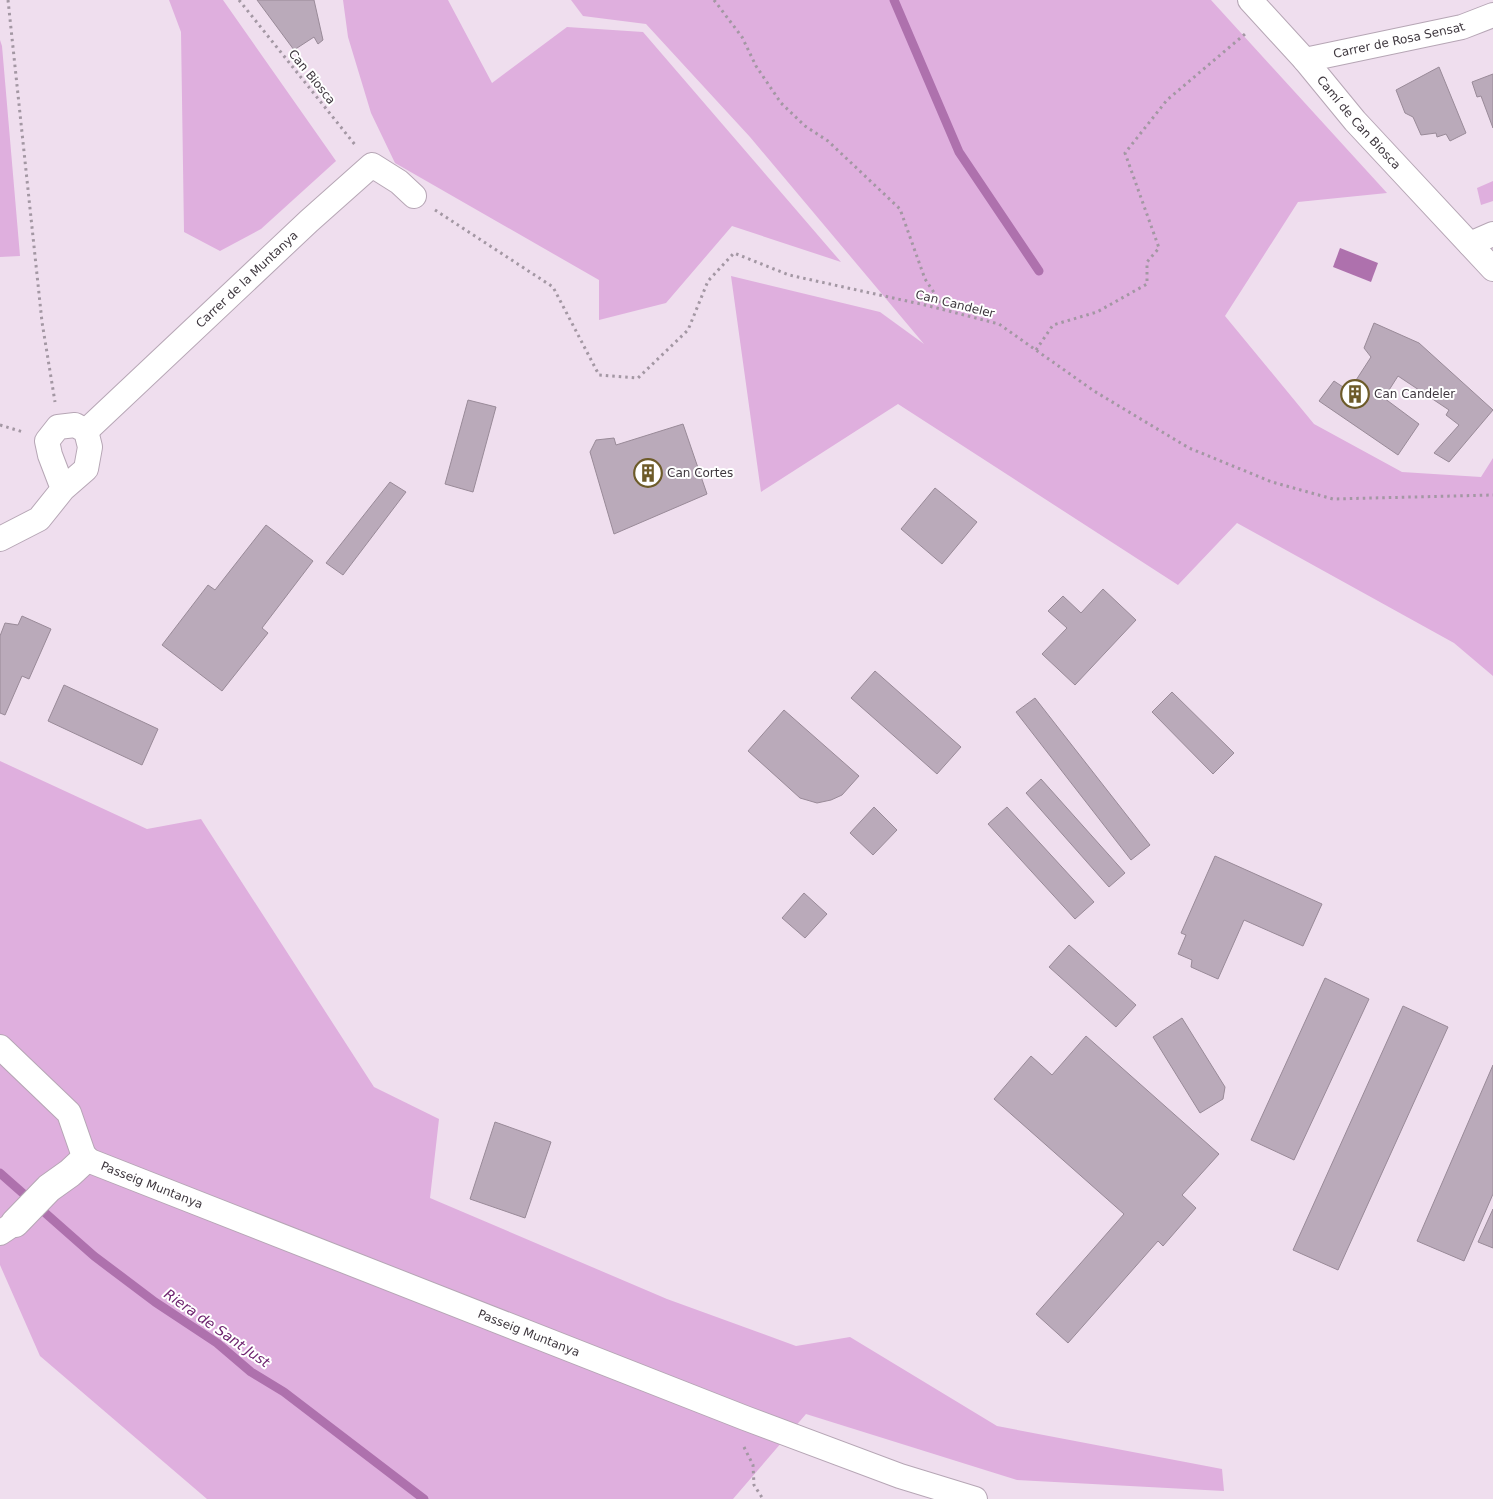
<svg xmlns="http://www.w3.org/2000/svg" width="1493" height="1499" viewBox="0 0 1493 1499" font-family="'DejaVu Sans',sans-serif">
<style>
.green{fill:#dfafde}
.water{fill:#ae71ad}
.lines{fill:none;stroke-linecap:round;stroke-linejoin:round}
.stream{stroke:#ae71ad;stroke-width:9}
.building{fill:#baaaba;stroke:#998a98}
.minor-casing{stroke:#b6a6b5;stroke-width:26}
.tertiary-casing{stroke:#b6a6b5;stroke-width:30}
.path{stroke:#a397a3;stroke-width:3;stroke-dasharray:2.5 4;stroke-linecap:butt}
.minor{stroke:#fff;stroke-width:24}
.tertiary{stroke:#fff;stroke-width:28}
.labels{text-anchor:middle;dominant-baseline:central;stroke-width:4;stroke-linejoin:round;paint-order:stroke}
.street-label{font-size:12px;fill:#3e373e;stroke:#fff}
.poi-label{font-size:12px;fill:#3e373e;stroke:#fff;text-anchor:start}
.water-label{font-size:14px;font-style:italic;fill:#6e246f;stroke:#fff}
</style>
<rect width="100%" height="100%" fill="#efdeee"/>
<!-- green -->
<path class="green" d="M169,0h54l113,161 -75,68 -41,22 -36,-19 -3,-200z
M343,0h105l44,83 75,-56 76,5 198,230 -109,-36 -66,77 -67,17v-40l-204,-117 -24,-50 -23,-76z
M571,0h640l176,193 -89,9 -73,114 89,108 88,48 79,5 12,-19v218l-39,-33 -217,-120 -59,62 -280,-181 -137,88 -30,-216 149,36 44,32 -174,-207 -104,-113 -63,-8z
M0,40l2,6 18,210 -20,1z
M1493,181v20l-12,4 -4,-17z
M0,761l147,68 54,-10 173,268 65,32 -9,79 237,101 129,47 54,-9 147,89 225,43 2,22 -207,-11 -211,-66 -73,85h-526l-167,-143 -40,-91z"/>
<!-- water -->
<path class="water" d="M1340,248l38,15 -7,19 -38,-15z"/>
<g class="lines">
<!-- stream -->
<path class="stream" d="M894,0l65,152 80,119
M0,1173l94,83 61,46 62,41 34,29 33,20 140,107"/>
</g>
<!-- building -->
<path class="building" d="M257,0h57l9,40 -5,4 -4,-7 -20,13z
M1439,67l27,66 -16,8 -4,-7 -9,3 -1,-4 -15,2 -8,-18 -8,-4 -9,-23z
M1493,74v54l-12,-32 -4,1 -5,-15z
M1374,323l45,20 74,67 -44,52 -15,-9 25,-28 -13,-10 3,-5 -51,-34 -14,22 35,26 -21,31 -79,-54 15,-20 15,10 22,-34 -7,-9z
M468,400l28,7 -23,85 -28,-8z
M683,424l24,70 -93,40 -24,-82 6,-12 18,-2 2,7z
M390,482l16,10 -63,83 -17,-12z
M935,488l42,34 -35,42 -41,-35z
M266,525l47,36 -51,67 6,5 -46,58 -60,-46 46,-60 7,5z
M1103,589l33,31 -61,65 -33,-31 25,-26 -19,-17 15,-15 18,17z
M22,616l29,13 -22,50 -7,-3 -17,39 -5,-2v-77l5,-13 13,2z
M875,671l86,76 -24,27 -86,-76z
M64,685l94,44 -16,36 -94,-44z
M1172,692l62,61 -21,21 -61,-62z
M1035,698l115,147 -19,15 -115,-148z
M784,710l75,66 -17,19 -11,5 -14,3 -17,-5 -52,-47z
M1041,779l84,94 -16,14 -83,-94z
M874,807l23,23 -24,25 -23,-22z
M1007,807l87,95 -19,17 -87,-95z
M1215,856l107,48 -19,42 -59,-26 -26,59 -27,-12 1,-7 -14,-6 8,-19 -5,-2z
M804,893l23,21 -22,24 -23,-20z
M1069,945l67,60 -20,22 -67,-60z
M1325,978l44,21 -75,161 -43,-20z
M1403,1006l45,21 -110,243 -45,-20z
M1182,1018l43,69 -2,12 -23,14 -47,-76z
M1086,1036l133,118 -37,41 14,13 -33,38 -5,-5 -90,102 -32,-29 88,-100 -130,-115 37,-43 21,19z
M1493,1065v129l-29,67 -47,-20z
M495,1122l56,20 -26,76 -55,-19z
M1493,1209v39l-15,-6z"/>
<g class="lines">
<defs>
<g id="minor">
<path id="s1" d="M1250,0l55,60 50,61 138,148"/>
<path id="s2" d="M1305,60l157,-33 31,-12"/>
<path d="M1470,244l23,-10"/>
<path id="s3" d="M86,431l223,-210 63,-56 27,17 15,14"/>
<path d="M0,539l39,-20 24,-30 23,-20 4,-22 -4,-16 -11,-6 -17,2 -11,14 3,14 13,34"/>
<path id="s4" d="M0,1047l69,66 16,46 660,259 155,58 75,23"/>
<path d="M0,1233l15,-10"/>
</g>
<path id="tertiary" d="M15,1223l34,-35 21,-15 15,-14"/>
</defs>
<!-- minor casing -->
<use href="#minor" class="minor-casing"/>
<!-- tertiary casing -->
<use href="#tertiary" class="tertiary-casing"/>
<!-- path -->
<path class="path" d="M8,0l34,322 13,80
M239,0l117,146
M714,0l28,37 14,29 25,37 24,23 23,15 72,68 25,70 20,30
M435,210l118,77 46,88 39,3 50,-48 20,-49 26,-28 55,22 136,30 74,19 95,67 95,57 83,34 61,17 160,-4
M1036,350l17,-25 44,-13 50,-28v-22l12,-14 -34,-95 42,-53 78,-66
M0,425l23,7
M744,1447l9,18 1,20 9,14"/>
<!-- minor -->
<use href="#minor" class="minor"/>
<!-- tertiary -->
<use href="#tertiary" class="tertiary"/>
</g>
<!-- icons -->
<defs>
<symbol id="building-ring" viewBox="-11 -11 22 22"><circle r="9.5" fill="#fff" stroke="#6d5b29" stroke-width="1.5"/><path d="M-4-6H4V6H1V3H-1V6H-4ZM-2.5-4.3h1.7v1.8h-1.7ZM.8-4.3h1.7v1.8H.8ZM-2.5-1h1.7V.8h-1.7ZM.8-1h1.7V.8H.8Z" fill="#6d5b29"/></symbol>
</defs>
<g fill-rule="evenodd">
<use href="#building-ring" x="1339" y="378" width="32" height="32"/>
<use href="#building-ring" x="632" y="457" width="32" height="32"/>
</g>
<g class="labels">
<!-- street labels -->
<g class="street-label">
<text stroke="none"><textPath href="#s2" startOffset="96">Carrer de Rosa Sensat</textPath></text>
<text transform="translate(312 77) rotate(51)">Can Biosca</text>
<text stroke="none"><textPath href="#s1" startOffset="164">Camí de Can Biosca</textPath></text>
<text stroke="none"><textPath href="#s3" startOffset="221">Carrer de la Muntanya</textPath></text>
<text transform="translate(955 304) rotate(14)">Can Candeler</text>
<text stroke="none"><textPath href="#s4" startOffset="216">Passeig Muntanya</textPath></text>
<text stroke="none"><textPath href="#s4" startOffset="621">Passeig Muntanya</textPath></text>
</g>
<!-- poi labels -->
<g class="poi-label">
<text x="1374" y="394">Can Candeler</text>
<text x="667" y="473">Can Cortes</text>
</g>
<!-- water labels -->
<g class="water-label">
<text transform="translate(217 1328) rotate(35)">Riera de Sant Just</text>
</g>
</g>
</svg>
